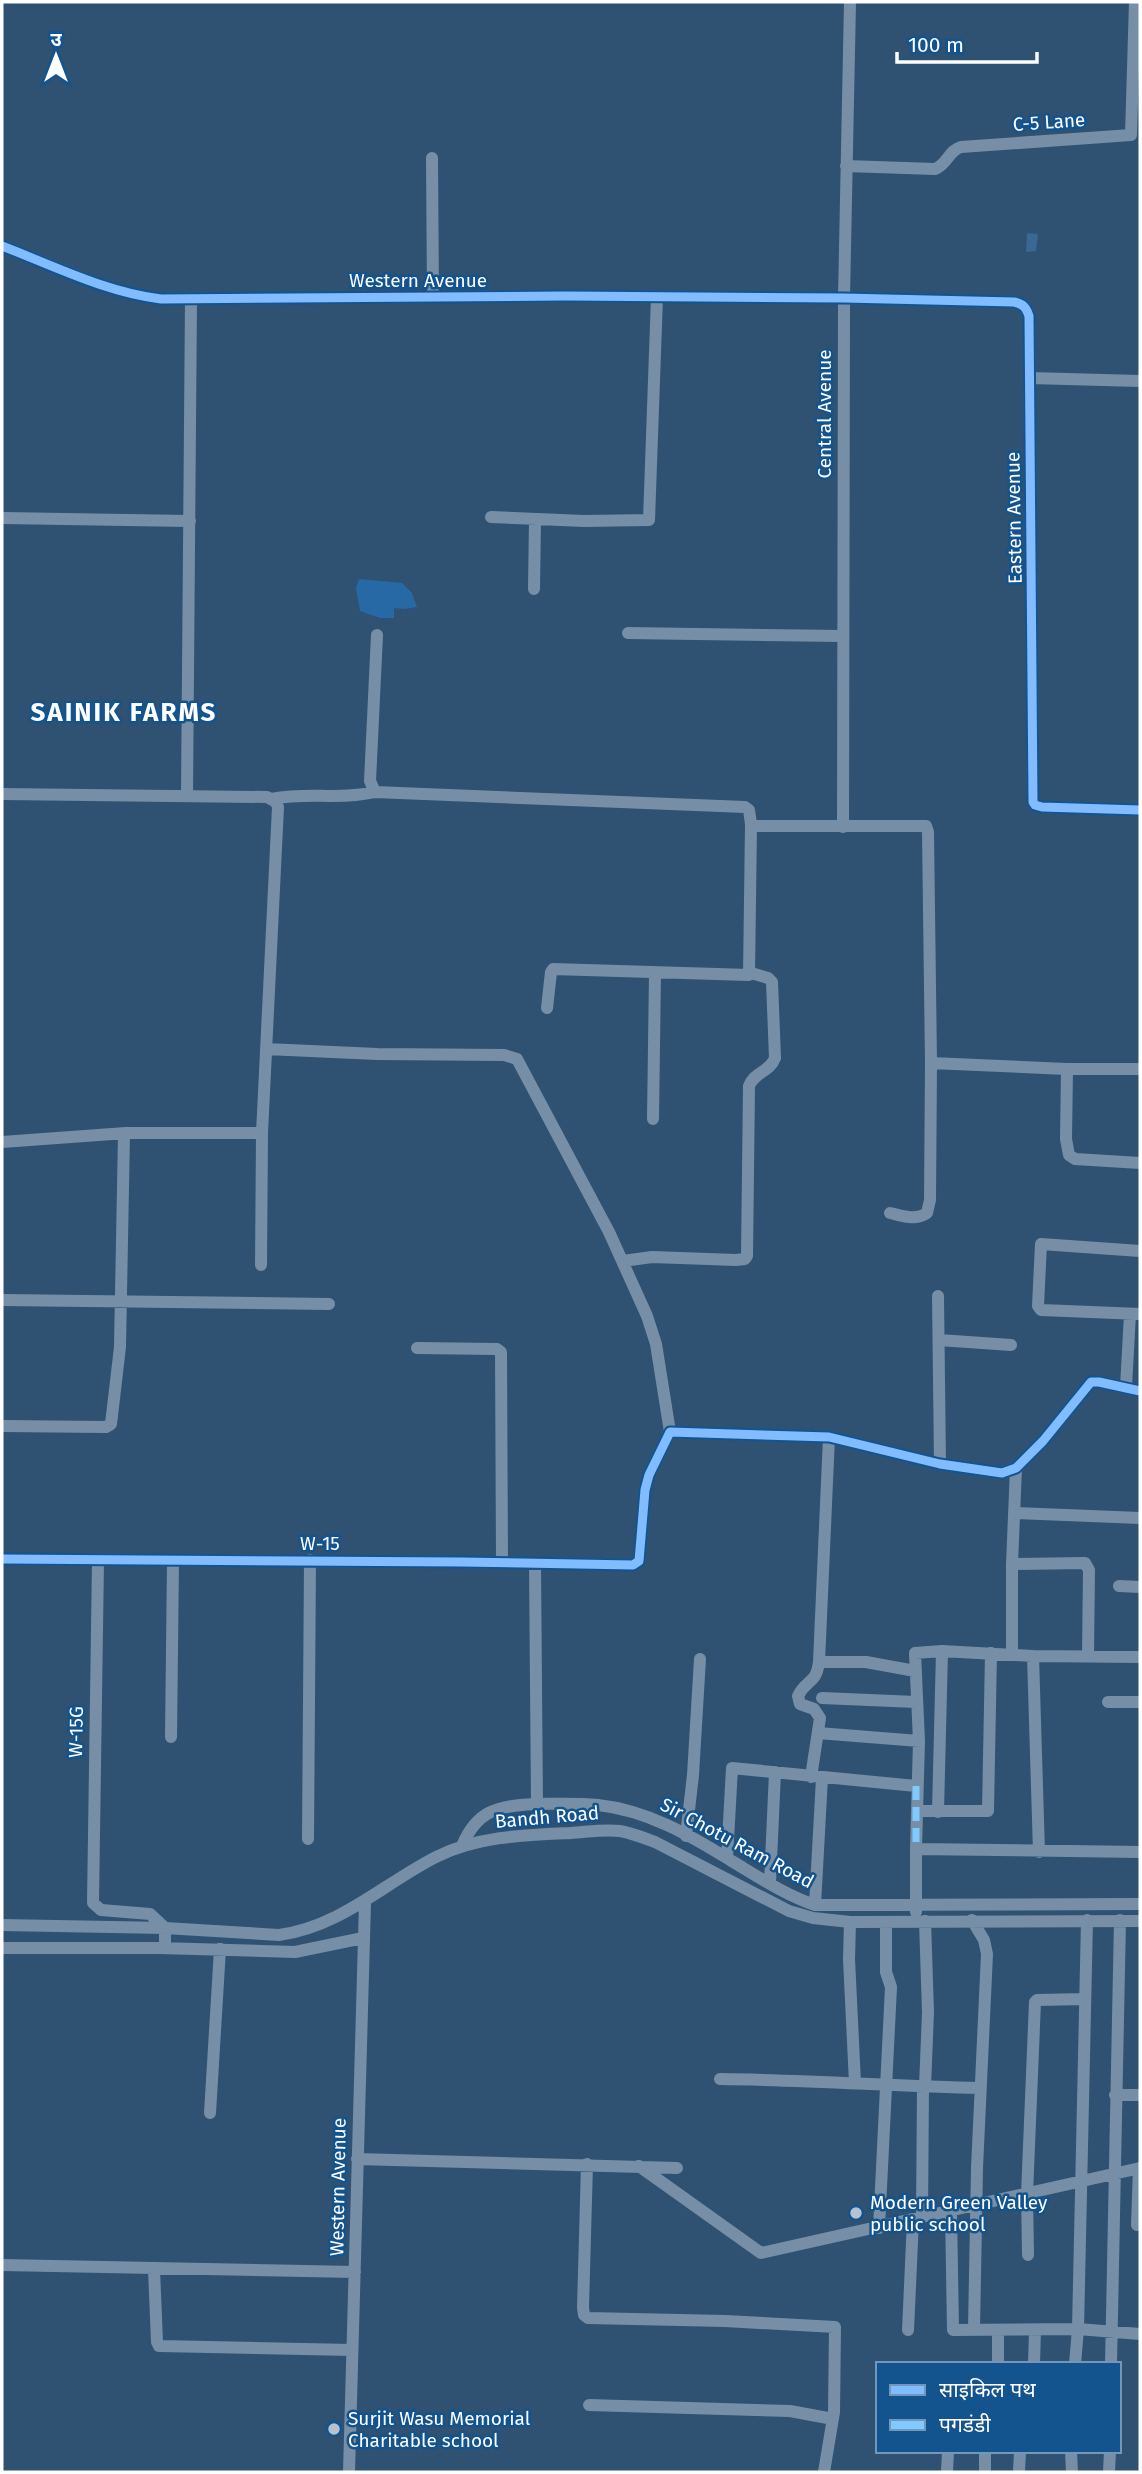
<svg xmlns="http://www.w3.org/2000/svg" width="1142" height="2474" viewBox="0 0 1142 2474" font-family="'Fira Sans','Noto Sans Devanagari',sans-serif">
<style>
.green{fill:#2669a5}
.water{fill:#3a6892}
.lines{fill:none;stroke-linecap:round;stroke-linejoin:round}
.minor{stroke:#768fa6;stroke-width:12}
.quiet{stroke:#80caff;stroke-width:7;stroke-dasharray:14 7;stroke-linecap:butt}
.cycleway-casing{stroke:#13538e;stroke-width:13}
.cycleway{stroke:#80bcff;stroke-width:9}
.poi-dot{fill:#b6c2ce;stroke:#13538e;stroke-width:2.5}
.labels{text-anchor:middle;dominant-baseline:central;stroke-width:5;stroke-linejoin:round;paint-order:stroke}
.street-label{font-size:19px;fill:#fff;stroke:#13538e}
.poi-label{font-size:19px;fill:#fff;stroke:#13538e;text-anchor:start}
.district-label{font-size:26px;font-weight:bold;letter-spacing:2px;fill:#fff;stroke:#13538e}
</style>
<rect width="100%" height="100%" fill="#2f5272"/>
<!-- green -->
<path class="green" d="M359,579l43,4 10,10 5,14 -12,2 -11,-1v10h-14l-20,-7 -4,-23z"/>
<!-- water -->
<path class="water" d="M1027,233l11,1 -2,17 -10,1z"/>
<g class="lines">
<!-- minor -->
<path class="minor" d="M432,158l1,139
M846,166l89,3c12,-4 14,-19 26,-22l170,-12 4,-133
M2,246c52,20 103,46 159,53l404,-3 279,2 170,4c9,2 12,5 15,14l4,486 2,3 7,2 98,3
M1030,378l110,3
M491,517l93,4 65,-1 8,-223
M2,518l188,3
M534,589l1,-70
M628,633l214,3
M377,635l-7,146 5,11 370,15 4,3 2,14 3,2h172l2,6 3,231 -1,137 -3,13c-12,8 -24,3 -37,0
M2,794l265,3 9,5 2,5 -16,326 -1,132
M187,795l4,-496
M272,799c34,-7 69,1 103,-7
M843,827l1,-529 6,-296
M547,1008l4,-36 2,-3 196,6 2,-150
M266,1049l111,5 127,1 13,4 92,173 38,84 9,28 14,88
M931,1063l136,6h73
M1067,1069l-1,70 3,16 6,4 65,4
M653,1119l2,-146
M2,1142l124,-9h136
M1140,1251l-99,-7 -3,62 3,4 99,4
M623,1261l29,-4 84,3 9,-1 2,-3 2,-170c5,-14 21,-14 26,-28l-3,-76 -4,-4 -17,-5
M938,1296l2,168
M2,1300l327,4
M939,1340l72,5
M417,1348l80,1 4,3 1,210
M1126,1387l4,-73
M2,1426l104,1 5,-3 9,-77 4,-213
M1014,1513l126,5
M2,1559l459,3 172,3 6,-4 6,-71 4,-15 21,-43 159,5 111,27 62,9 14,-5 27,-27 48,-59h8l41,9
M98,1561l-5,342 8,7 49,4 15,14v20
M535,1564l2,240
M1012,1564l73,-1 4,7 -1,86
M1119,1586l21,1
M1012,1654v-90l4,-96
M1033,1656l6,196
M819,1662h47l49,9
M822,1698l94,4
M1108,1702h32
M818,1733l101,8
M171,1737l2,-176
M811,1777l9,-59 -6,-9 -14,-5 -2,-8c8,-17 18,-11 21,-34l10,-225
M917,1811h71l3,-158
M938,1812l4,-161
M686,1836l7,-61 7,-116
M308,1839l2,-279
M462,1846c15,-36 36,-40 72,-42 22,0 43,-1 64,1 48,5 92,30 132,55 27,16 55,35 85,45l325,-1
M916,1849l3,-108 -4,-88 27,-2 91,5 107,1
M727,1858l5,-90 184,18
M770,1883l5,-111
M815,1905l7,-127
M916,1912v-63l224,3
M972,1920l12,20 3,14 -10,214 -3,161
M925,1921l3,91 -3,75
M850,1922l-1,37 6,124
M2,1925l163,3 114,7c61,-8 104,-51 157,-78 41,-21 90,-22 135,-24 16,-1 33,-4 49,-2 12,2 24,7 35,11l134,69 24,7 37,4 290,-1
M2,1948h157l136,4 68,-14
M720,2079c87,1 173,7 260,9
M1115,2095h25
M210,2113l10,-164
M357,2159l320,9
M587,2164l-4,144 1,7 4,3 137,3 110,6 -1,85 -10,60
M639,2166l122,87 379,-85
M951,2211l2,119 125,-1 62,5
M922,2218l1,-131
M1137,2225l2,-57
M879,2228l12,-241 -5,-15v-50
M1028,2255l-1,-61 8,-192 2,-2 48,-1
M2,2265l353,7
M154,2269l3,73 2,4 193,4
M908,2330l5,-110
M998,2364v-34
M1034,2364l1,-34
M1075,2364l3,-35 9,-409
M1111,2364l9,-444
M589,2405l201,6 43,8
M1071,2451l1,21
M349,2472l16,-569
M947,2472l1,-21
M985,2472v-21
M1019,2472l1,-21
M1109,2472l1,-21"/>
<!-- quiet -->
<path class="quiet" d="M916,1786v63"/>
<defs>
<path id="cycleway" d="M2,246c52,20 103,46 159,53l404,-3 279,2 170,4c9,2 12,5 15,14l4,486 2,3 7,2 98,3
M2,1559l459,3 172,3 6,-4 6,-71 4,-15 21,-43 159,5 111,27 62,9 14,-5 27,-27 48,-59h8l41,9"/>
</defs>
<!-- cycleway casing -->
<use href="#cycleway" class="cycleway-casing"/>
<!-- cycleway -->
<use href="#cycleway" class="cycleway"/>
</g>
<!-- markers -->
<g class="poi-dot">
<circle cx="856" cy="2213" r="7"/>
<circle cx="334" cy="2429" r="7"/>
</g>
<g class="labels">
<!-- street labels -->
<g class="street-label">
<text transform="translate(1049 122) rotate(-4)">C-5 Lane</text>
<text x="418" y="280">Western Avenue</text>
<text transform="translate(824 414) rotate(-90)">Central Avenue</text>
<text transform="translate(1014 518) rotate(-91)">Eastern Avenue</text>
<text x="320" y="1543">W-15</text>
<text transform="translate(76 1732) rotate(-89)">W-15G</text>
<text transform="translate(547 1817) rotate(-5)">Bandh Road</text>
<text transform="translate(737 1843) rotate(28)">Sir Chotu Ram Road</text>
<text transform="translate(338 2187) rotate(-89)">Western Avenue</text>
</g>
<!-- poi labels -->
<g class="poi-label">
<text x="870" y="2202">Modern Green Valley<tspan x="870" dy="22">public school</tspan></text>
<text x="348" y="2418">Surjit Wasu Memorial<tspan x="348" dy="22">Charitable school</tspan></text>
</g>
<!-- district labels -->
<g class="district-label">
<text x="124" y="712">SAINIK FARMS</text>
</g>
</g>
<!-- border -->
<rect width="1142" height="2474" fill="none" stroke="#ffffff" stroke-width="7"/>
<!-- legend -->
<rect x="876" y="2362" width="245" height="91" fill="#13538e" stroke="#7198bb" stroke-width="2"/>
<rect x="890" y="2385" width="35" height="10" fill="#80bcff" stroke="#7198bb" stroke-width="2"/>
<text x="939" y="2397" font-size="21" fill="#ffffff">साइकिल पथ</text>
<rect x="890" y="2420" width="35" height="10" fill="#80caff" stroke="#7198bb" stroke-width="2"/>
<text x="939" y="2432" font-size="21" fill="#ffffff">पगडंडी</text>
<!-- north arrow -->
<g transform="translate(56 56)" stroke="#13538e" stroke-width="5" paint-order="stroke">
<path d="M0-5L12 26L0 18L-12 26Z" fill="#ffffff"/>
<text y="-10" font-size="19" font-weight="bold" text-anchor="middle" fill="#ffffff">उ</text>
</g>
<!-- scale -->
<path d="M897 52v10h140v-10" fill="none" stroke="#ffffff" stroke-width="3.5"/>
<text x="908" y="52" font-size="21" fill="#ffffff" stroke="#13538e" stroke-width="5" paint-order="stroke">100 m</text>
</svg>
